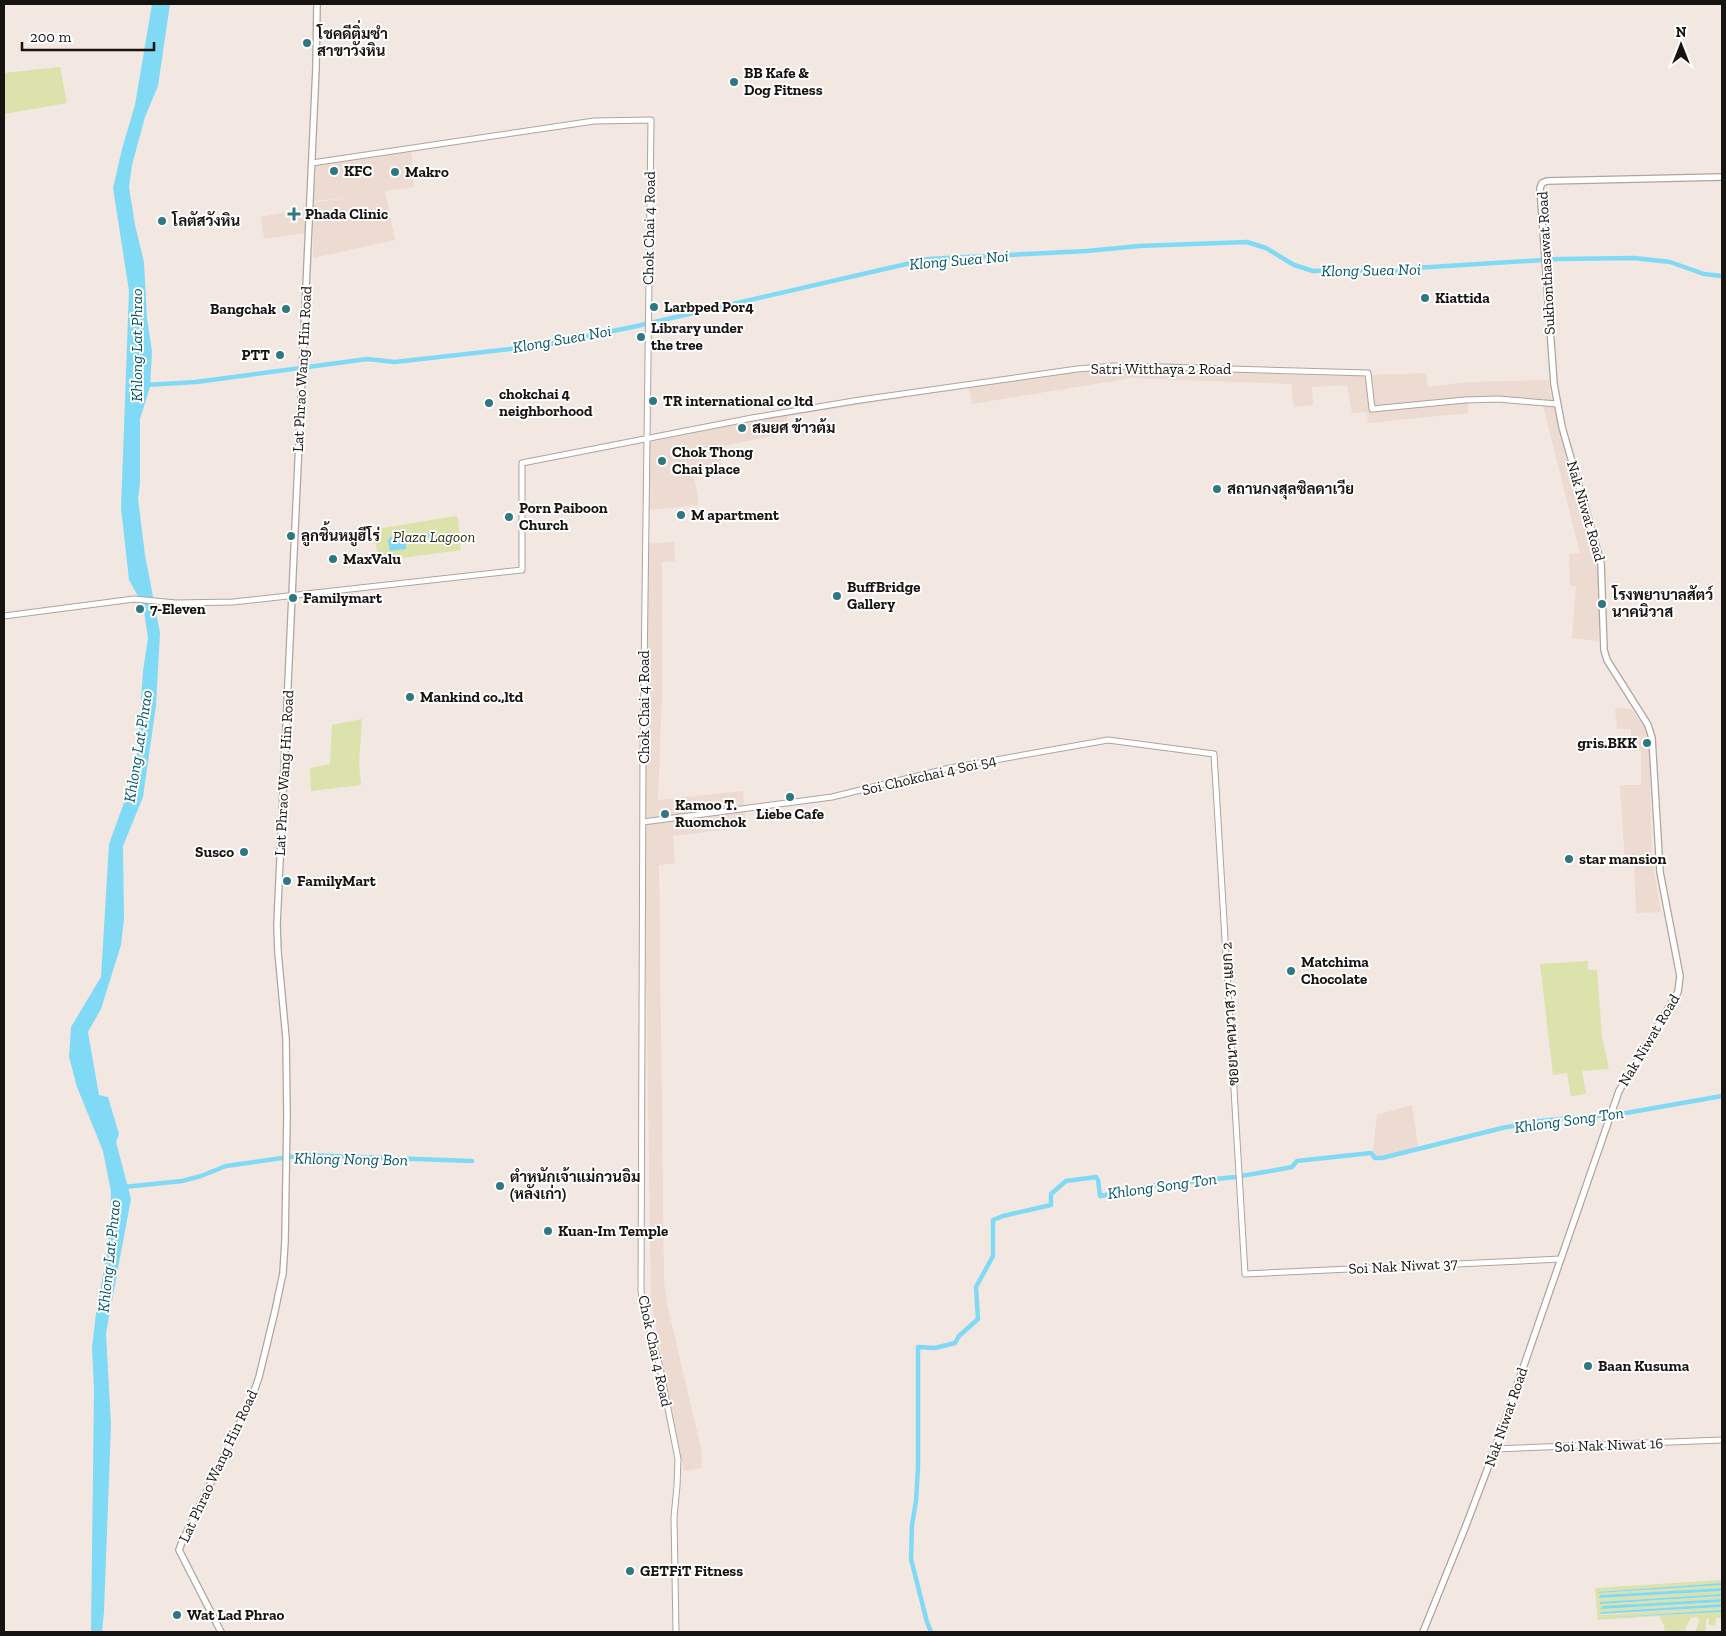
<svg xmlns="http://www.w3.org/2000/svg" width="1726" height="1636" viewBox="0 0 1726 1636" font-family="'Zilla Slab',Sarabun,serif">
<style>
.built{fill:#eddad0}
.green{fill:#dce2ab}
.water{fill:#81daf5}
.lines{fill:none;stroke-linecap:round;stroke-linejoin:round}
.canal{stroke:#81daf5;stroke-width:4.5}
.tertiary-casing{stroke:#afa49e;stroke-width:7}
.secondary-casing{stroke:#afa49e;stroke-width:8}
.tertiary{stroke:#fff;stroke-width:5}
.secondary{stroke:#fff;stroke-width:5.5}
.poi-dot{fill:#2f7781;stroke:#fff;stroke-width:2}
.labels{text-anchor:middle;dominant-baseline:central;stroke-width:4;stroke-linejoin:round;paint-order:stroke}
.poi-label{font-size:15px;font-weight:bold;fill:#171311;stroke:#fff;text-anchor:start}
.street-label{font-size:15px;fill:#171311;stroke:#fff}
.park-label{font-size:15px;font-style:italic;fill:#2c2e0f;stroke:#fff}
.water-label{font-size:16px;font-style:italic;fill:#015365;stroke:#fff}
</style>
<rect width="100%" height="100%" fill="#f3e7e1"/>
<!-- built -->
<path class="built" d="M411,149l3,38 -29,4 10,49 -82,18v-55l36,-6 -35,4 3,-37z
M306,208l-1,25 -41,6 -3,-22z
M1107,369l230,7 89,-3 2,14 40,-5 81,-2 1,13 46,158 5,67 -3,23 -26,-3 4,-52 -6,-1 -1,-31 11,-1 -37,-148 -29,-2h-46v10l-100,10 -1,-11 -15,1 -5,-28 -35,2 1,18 -19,2 -3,-23 -159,-6 -160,26 -3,-16 -182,28 3,16 -71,15 3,19 -29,4 6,35 -51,5 2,-68 134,-27 179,-28z
M674,542l1,19 -13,1v132l-4,106 85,-9 3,36 -73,9 2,27 -16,2 5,418 4,26 33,139 1,20 -18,3 -33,-169 -5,-340 1,-418z
M1615,708l16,1 14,19 4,9 3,121 9,54 -25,1 -2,-51 -9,1 -5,-78h21v-34h-9l-1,-22h-14z
M1412,1105l6,42 -33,9 -7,1 -3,-1 -2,-6 4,-35z"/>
<!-- green -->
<path class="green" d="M60,67l7,36 -63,11v-41z
M456,516l2,3 3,31 -74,10 -7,-2 -2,3 -2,-17 -2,-1v-4l3,-1 2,-3v-4l-3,-2z
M362,719l-3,44 2,22 -50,6 -1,-23 20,-4 2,-39z
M1588,961v9h9l5,66 7,33 -27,2 4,23 -15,2 -4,-23 -14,2 -13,-111z
M1722,1580v3l-123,9 1,1 122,-8v3l-122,7 -1,3 123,-7v3l-122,8 19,1 103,-7v3l-121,10 121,-7v2l-121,8 -1,2 2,1 120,-8v3l-120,8 120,-6v6h-6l-1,8 -6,-1v-6h-3v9l-2,4h-9l4,-10 -1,-5 -7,1 -5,9 -1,5h-20l-1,-6 -5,-10 -61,4 -3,-32z"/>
<!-- water -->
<path class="water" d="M152,4h18l-12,82 -13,31 -13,48 -3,22 6,38 9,37 3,56 5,33 -2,36 -10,32v64l-2,15 7,57 15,78 -4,73 -13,91 -20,49 1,73 -3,26 -20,64 -13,23 11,63 9,2 11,37 -3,8 15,57 -25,134 5,92 -7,187 -2,20h-11l3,-242 -2,-42 4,-35 11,-60 3,-33 1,-28 -8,-41 -26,-64 -8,-30 2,-30 30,-50 8,-133 24,-66 5,-31 5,-76 5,-33 -5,-33 -14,-25 -8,-72 8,-217 -16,-103 9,-39 13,-44z
M435,532l1,7 -6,-2 -16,3 -8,-3v12l-16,2 -2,-10 2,-4z
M1722,1583v2l-123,8 -1,-1z
M1722,1588v3l-123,7 1,-3z
M1722,1594v2l-122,8v-2z
M1722,1599v3l-122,7 3,-3z
M1722,1604v3l-122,7 1,-2z
M1722,1610v2l-121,6z"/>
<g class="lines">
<!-- canal -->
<path class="canal" d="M145,385l51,-3 171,-23 28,3 150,-17 92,-19 291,-67 159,-8 52,-5 108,-4 19,6 28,17 19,6 34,-2 28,3 28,-1 12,-3 143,-9 76,-1 36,4 34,12 18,2
M124,1187l58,-6 19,-5 25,-10 78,-11 168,6
M931,1632l-4,-10 -16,-63 1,-34 4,-24 2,-34v-120l17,1 20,-5 4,-7 19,-17 -2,-32 17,-31v-36l10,-4 48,-11v-11l15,-13 30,-4 2,3 2,16 58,-11 77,-8 41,-7 16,-3 5,-6 74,-8 4,5h7l120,-30 37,-7 87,-8 96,-17"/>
<defs>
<path id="tertiary" d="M312,163l282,-42 57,-1 -8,637 -2,534 3,19 15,53 19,96 -1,27 -3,31 2,115
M4,616l130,-17 42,4 57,-1 289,-32v-107l230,-45 108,-18 217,-31 36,-3 50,1 205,6 4,36 93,-9 33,-1 59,5
M643,822l189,-25 118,-29 158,-28 106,14 31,520 316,-15
M1495,1449l227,-9"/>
<path id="secondary" d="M221,1632l-42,-82 3,-8 69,-142 8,-23 16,-66 8,-38 2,-32 2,-126 -1,-77 -8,-86 -1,-27 39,-857 1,-64
M1423,1632l42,-104 30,-79 124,-358 59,-99 2,-16 -20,-104 -8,-134 -4,-13 -41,-65 -3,-10 -3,-87 -39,-136 -8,-43 -14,-196 2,-5 5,-2 175,-4"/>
</defs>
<!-- tertiary casing -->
<use href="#tertiary" class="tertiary-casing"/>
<!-- secondary casing -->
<use href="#secondary" class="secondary-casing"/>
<!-- tertiary -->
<use href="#tertiary" class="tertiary"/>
<!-- secondary -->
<use href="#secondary" class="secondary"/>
</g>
<!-- markers -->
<g class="poi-dot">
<circle cx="307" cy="43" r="5"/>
<circle cx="734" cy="82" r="5"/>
<circle cx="334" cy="171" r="5"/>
<circle cx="395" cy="172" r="5"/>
<path d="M291.5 206.5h5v5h5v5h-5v5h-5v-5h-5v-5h5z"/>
<circle cx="162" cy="221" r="5"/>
<circle cx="1425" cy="298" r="5"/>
<circle cx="654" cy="307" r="5"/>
<circle cx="286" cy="309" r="5"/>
<circle cx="641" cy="337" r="5"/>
<circle cx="280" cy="355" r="5"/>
<circle cx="653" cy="401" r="5"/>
<circle cx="489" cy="403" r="5"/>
<circle cx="742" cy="428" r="5"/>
<circle cx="662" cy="461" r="5"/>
<circle cx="1217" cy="489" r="5"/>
<circle cx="681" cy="515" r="5"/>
<circle cx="509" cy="517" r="5"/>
<circle cx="291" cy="536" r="5"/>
<circle cx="333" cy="559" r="5"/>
<circle cx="837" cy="596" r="5"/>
<circle cx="293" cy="598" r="5"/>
<circle cx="1602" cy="604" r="5"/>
<circle cx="140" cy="609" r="5"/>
<circle cx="410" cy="697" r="5"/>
<circle cx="1647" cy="743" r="5"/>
<circle cx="790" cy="797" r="5"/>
<circle cx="665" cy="814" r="5"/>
<circle cx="244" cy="852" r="5"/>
<circle cx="1569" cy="859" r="5"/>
<circle cx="287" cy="881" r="5"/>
<circle cx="1291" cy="971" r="5"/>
<circle cx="500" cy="1186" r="5"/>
<circle cx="548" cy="1231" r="5"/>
<circle cx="1588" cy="1366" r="5"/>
<circle cx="630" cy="1571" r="5"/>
<circle cx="177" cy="1615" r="5"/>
</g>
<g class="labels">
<!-- poi labels -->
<g class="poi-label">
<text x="317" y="34">โชคดีติ่มซำ<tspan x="317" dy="17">สาขาวังหิน</tspan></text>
<text x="744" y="73">BB Kafe &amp;<tspan x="744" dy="17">Dog Fitness</tspan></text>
<text x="344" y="171">KFC</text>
<text x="405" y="172">Makro</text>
<text x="305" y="214">Phada Clinic</text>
<text x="172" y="221">โลตัสวังหิน</text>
<text x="1435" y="298">Kiattida</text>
<text x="664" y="307">Larbped Por4</text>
<text x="276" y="309" text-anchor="end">Bangchak</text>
<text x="651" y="328">Library under<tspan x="651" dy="17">the tree</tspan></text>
<text x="270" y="355" text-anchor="end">PTT</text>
<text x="499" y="394">chokchai 4<tspan x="499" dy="17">neighborhood</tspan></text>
<text x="663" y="401">TR international co ltd</text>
<text x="752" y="428">สมยศ ข้าวต้ม</text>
<text x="672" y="452">Chok Thong<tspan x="672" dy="17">Chai place</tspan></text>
<text x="1227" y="489">สถานกงสุลซิลดาเวีย</text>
<text x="519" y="508">Porn Paiboon<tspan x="519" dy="17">Church</tspan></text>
<text x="691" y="515">M apartment</text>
<text x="301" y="536">ลูกชิ้นหมูฮีโร่</text>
<text x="343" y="559">MaxValu</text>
<text x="847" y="587">BuffBridge<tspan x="847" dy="17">Gallery</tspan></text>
<text x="1612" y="595">โรงพยาบาลสัตว์<tspan x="1612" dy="17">นาคนิวาส</tspan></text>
<text x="303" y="598">Familymart</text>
<text x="150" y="609">7-Eleven</text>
<text x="420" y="697">Mankind co.,ltd</text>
<text x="1637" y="743" text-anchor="end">gris.BKK</text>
<text x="675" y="805">Kamoo T.<tspan x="675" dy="17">Ruomchok</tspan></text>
<text x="790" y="814" text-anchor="middle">Liebe Cafe</text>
<text x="234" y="852" text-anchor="end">Susco</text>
<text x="1579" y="859">star mansion</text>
<text x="297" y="881">FamilyMart</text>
<text x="1301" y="962">Matchima<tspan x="1301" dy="17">Chocolate</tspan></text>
<text x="510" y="1177">ตำหนักเจ้าแม่กวนอิม<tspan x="510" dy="17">(หลังเก่า)</tspan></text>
<text x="558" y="1231">Kuan-Im Temple</text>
<text x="1598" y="1366">Baan Kusuma</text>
<text x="640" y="1571">GETFiT Fitness</text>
<text x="187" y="1615">Wat Lad Phrao</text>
</g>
<!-- street labels -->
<g class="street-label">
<text transform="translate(649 228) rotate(-89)">Chok Chai 4 Road</text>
<text transform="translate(1546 263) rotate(-93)">Sukhonthasawat Road</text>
<text transform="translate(302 369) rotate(-87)">Lat Phrao Wang Hin Road</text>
<text x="1161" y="369">Satri Witthaya 2 Road</text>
<text transform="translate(1586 511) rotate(74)">Nak Niwat Road</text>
<text transform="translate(644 707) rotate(-90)">Chok Chai 4 Road</text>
<text transform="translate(284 773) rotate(-87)">Lat Phrao Wang Hin Road</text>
<text transform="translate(929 775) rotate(-13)">Soi Chokchai 4 Soi 54</text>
<text transform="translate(1230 1014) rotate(-93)">ซอยนาคนวาส 37 แยก 2</text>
<text transform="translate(1649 1040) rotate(-59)">Nak Niwat Road</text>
<text transform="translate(1403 1266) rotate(-3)">Soi Nak Niwat 37</text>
<text transform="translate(655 1351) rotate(78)">Chok Chai 4 Road</text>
<text transform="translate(1506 1417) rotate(-71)">Nak Niwat Road</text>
<text transform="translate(1609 1445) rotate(-2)">Soi Nak Niwat 16</text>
<text transform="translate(218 1466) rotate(-65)">Lat Phrao Wang Hin Road</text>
</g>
<!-- park labels -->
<g class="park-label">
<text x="434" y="537">Plaza Lagoon</text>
</g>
<!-- water labels -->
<g class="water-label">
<text transform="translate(959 260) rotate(-5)">Klong Suea Noi</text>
<text transform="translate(1371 270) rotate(-1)">Klong Suea Noi</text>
<text transform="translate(562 339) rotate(-10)">Klong Suea Noi</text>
<text transform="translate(136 345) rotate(-90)">Khlong Lat Phrao</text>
<text transform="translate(138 746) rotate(-81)">Khlong Lat Phrao</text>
<text transform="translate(1569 1120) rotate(-8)">Khlong Song Ton</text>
<text transform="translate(351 1159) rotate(1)">Khlong Nong Bon</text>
<text transform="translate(1162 1186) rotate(-8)">Khlong Song Ton</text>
<text transform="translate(109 1256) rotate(-84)">Khlong Lat Phrao</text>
</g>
</g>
<!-- border -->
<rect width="1726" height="1636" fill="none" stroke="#171311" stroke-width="10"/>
<!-- north arrow -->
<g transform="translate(1681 45)" stroke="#ffffff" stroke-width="4" paint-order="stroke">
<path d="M0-4L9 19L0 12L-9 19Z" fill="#171311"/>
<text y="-8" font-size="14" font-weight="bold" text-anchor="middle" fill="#171311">N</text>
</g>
<!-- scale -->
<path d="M22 42v8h132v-8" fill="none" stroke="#171311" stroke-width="2.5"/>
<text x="30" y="42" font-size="15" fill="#171311" stroke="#ffffff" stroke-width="4" paint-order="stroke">200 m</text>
</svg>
